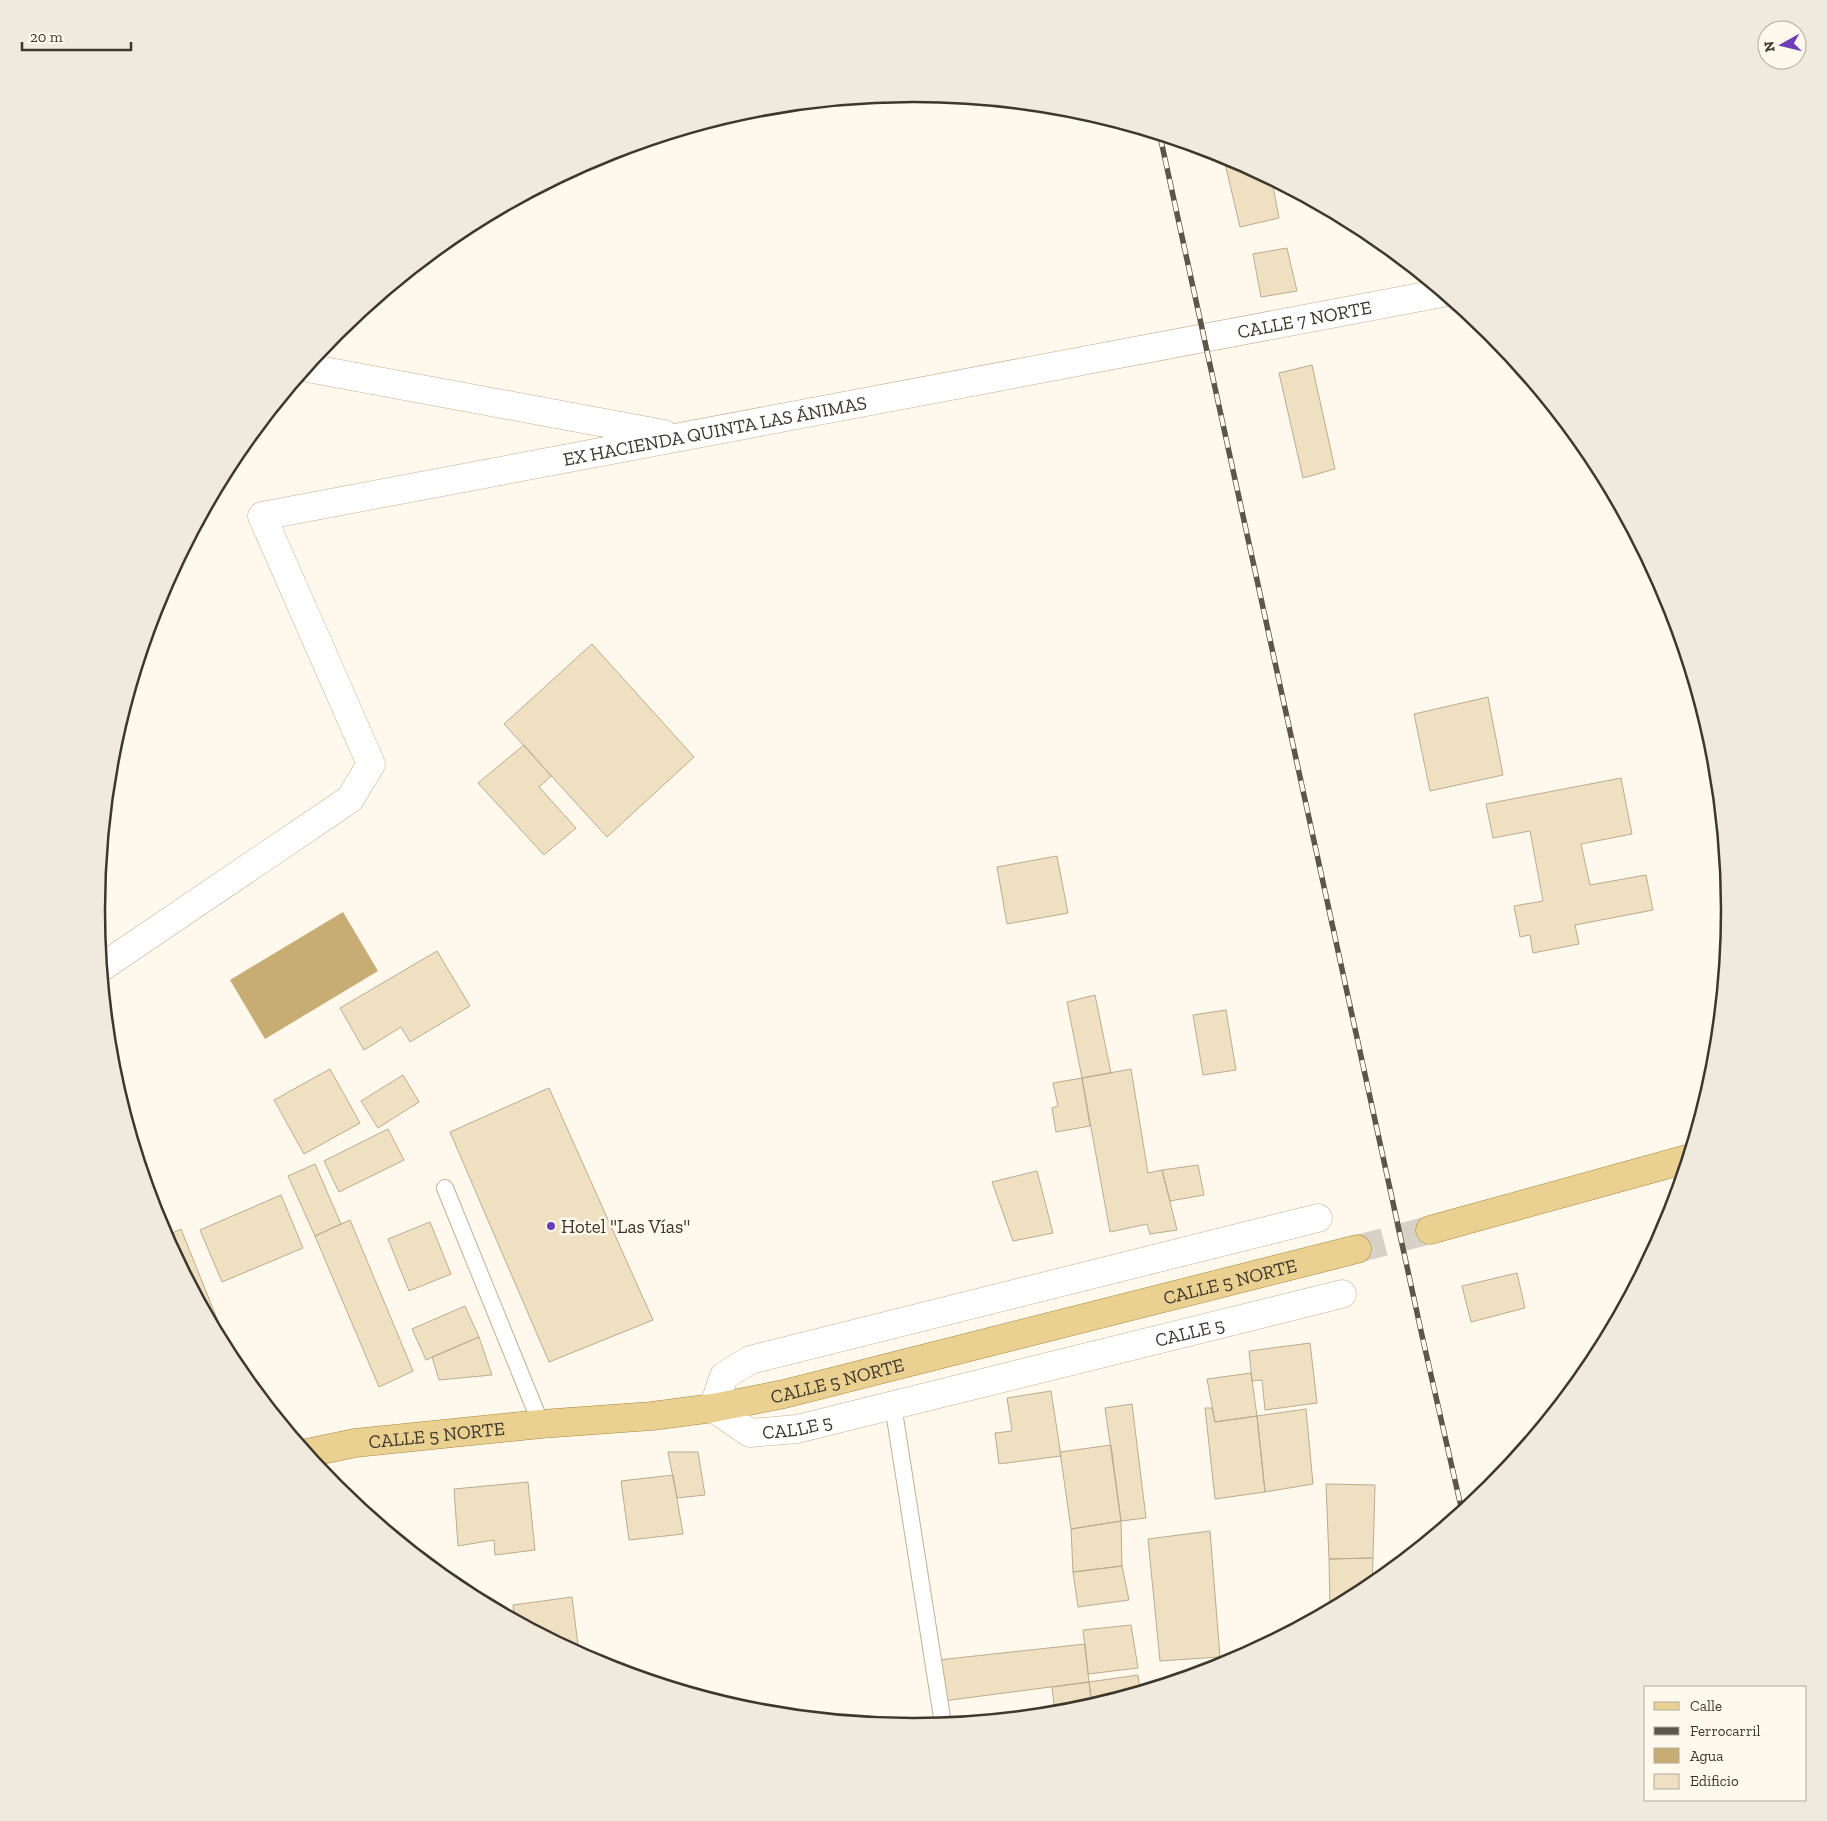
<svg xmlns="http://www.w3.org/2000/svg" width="1827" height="1821" viewBox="0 0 1827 1821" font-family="'Zilla Slab',serif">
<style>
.water{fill:#c7ad74}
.building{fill:#eee0c1;stroke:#baac8e}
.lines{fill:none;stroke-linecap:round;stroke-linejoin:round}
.primary-tunnel{stroke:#d8d2c6;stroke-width:28;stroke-dasharray:28 14;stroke-linecap:butt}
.lane-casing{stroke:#bfb193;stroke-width:18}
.street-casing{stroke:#bfb193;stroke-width:29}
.primary-casing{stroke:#a6873e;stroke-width:29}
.lane{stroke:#fff;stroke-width:16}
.street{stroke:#fff;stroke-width:28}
.primary{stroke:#ebd191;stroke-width:28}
.rail-casing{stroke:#5c564a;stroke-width:5.5}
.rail{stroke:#fff9ed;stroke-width:4;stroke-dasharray:11;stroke-linecap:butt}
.poi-dot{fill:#6b3eb6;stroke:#fff9ed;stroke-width:2}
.labels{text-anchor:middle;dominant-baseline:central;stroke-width:5;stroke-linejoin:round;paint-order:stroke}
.street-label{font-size:19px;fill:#3e382c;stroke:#fff9ed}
.poi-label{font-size:19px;fill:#3e382c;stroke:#fff9ed;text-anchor:start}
.rim{fill:none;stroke:#3e382c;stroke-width:2.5}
</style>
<rect width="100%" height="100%" fill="#fff9ed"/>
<!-- water -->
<path class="water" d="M343,912l35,59 -113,68 -35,-59z"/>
<!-- building -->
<path class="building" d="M1223,155l49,26 7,37 -39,9z
M1287,248l10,43 -36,6 -8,-43z
M1312,365l23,104 -32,9 -24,-105z
M592,644l102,113 -87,80 -103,-113z
M1488,697l15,78 -73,16 -16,-77z
M524,745l27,31 -12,11 37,41 -32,27 -66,-72z
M1621,778l11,56 -51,10 9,41 56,-10 7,35 -78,15 4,19 -46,9 -3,-18 -10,2 -6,-31 29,-5 -13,-70 -37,7 -7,-34z
M1057,856l11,57 -61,11 -10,-57z
M437,951l33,55 -60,36 -9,-15 -37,23 -24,-42z
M1095,995l16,78 -29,5 -15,-76z
M1226,1010l10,60 -33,5 -10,-60z
M330,1069l30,54 -56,31 -30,-54z
M1131,1069l17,104 14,-3 15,60 -27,4 -3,-10 -37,8 -28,-154z
M403,1075l16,27 -41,26 -17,-27z
M1082,1078l8,48 -34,6 -4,-24 6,-2 -5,-23z
M549,1088l104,232 -104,42 -99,-230z
M388,1129l16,31 -65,32 -15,-31z
M315,1164l26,60 -26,12 -27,-60z
M1198,1165l6,30 -34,6 -8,-31z
M1037,1171l16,62 -40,8 -21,-59z
M281,1195l22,53 -81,34 -22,-52z
M350,1220l63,151 -34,16 -64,-151z
M430,1222l21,52 -42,17 -21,-52z
M181,1229l55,137 -70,-130z
M1517,1273l8,35 -54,14 -9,-36z
M465,1306l14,31 -53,23 -14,-31z
M479,1337l13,38 -53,5 -7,-23z
M1310,1343l7,60 -52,7 -3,-30 -10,1 -3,-30z
M1251,1373l6,43 -42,6 -8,-43z
M1051,1391l10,65 -62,8 -4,-31 17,-2 -5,-33z
M1132,1404l14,114 -25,3 -16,-113z
M1205,1408h7l3,14 42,-6 8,76 -50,7z
M1306,1409l7,75 -48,8 -8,-76z
M1111,1445l10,76 -50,8 -11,-77z
M668,1452h30l7,43 -28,3z
M673,1475l10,59 -54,6 -8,-59z
M528,1482l7,68 -40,5 -1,-15 -36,6 -4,-57z
M1326,1484l49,1 -2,73 -44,1z
M1121,1521l1,45 -49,6 -2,-43z
M1210,1531l10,126 -60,4 -12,-122z
M1373,1558l-1,28 -42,24 -1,-51z
M1122,1566l7,34 -51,7 -5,-35z
M572,1597l6,48 -12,1 -51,-27 -2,-14z
M1131,1625l7,43 -50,6 -5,-44z
M1085,1644l4,38 -146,19 -5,-41z
M1201,1673l-26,7v-5z
M1138,1675l2,16 -48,15 -3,-24z
M1089,1682l3,24 -19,6 -18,1 -3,-26z"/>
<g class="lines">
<!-- primary-tunnel -->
<path class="primary-tunnel" d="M1357,1249l73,-19"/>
<defs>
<path id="lane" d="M445,1188l96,236
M893,1405l50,319"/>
<g id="street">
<path d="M308,368l356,66"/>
<path id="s1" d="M102,967l248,-168 21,-35 -109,-248 1180,-223"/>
<path id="s2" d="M1318,1218l-568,142 -26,16 -11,32 37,25 47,-4 545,-135"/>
</g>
<g id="primary">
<path d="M1430,1230l257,-71"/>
<path id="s3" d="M307,1453l48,-10 186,-19 111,-8 61,-8 71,-14 573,-145"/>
</g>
</defs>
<!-- lane casing -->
<use href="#lane" class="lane-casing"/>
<!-- street casing -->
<use href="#street" class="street-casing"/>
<!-- primary casing -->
<use href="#primary" class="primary-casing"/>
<!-- lane -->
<use href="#lane" class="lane"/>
<!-- street -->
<use href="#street" class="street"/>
<!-- primary -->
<use href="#primary" class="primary"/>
<defs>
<path id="rail" d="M1160,136l263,1204 39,171"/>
</defs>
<!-- rail casing -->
<use href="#rail" class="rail-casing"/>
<!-- rail -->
<use href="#rail" class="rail"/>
</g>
<!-- markers -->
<circle class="poi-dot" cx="551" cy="1226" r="5"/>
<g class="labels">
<!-- street labels -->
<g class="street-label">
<text stroke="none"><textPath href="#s1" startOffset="1672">CALLE 7 NORTE</textPath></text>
<text stroke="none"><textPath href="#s1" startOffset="1072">EX HACIENDA QUINTA LAS ÁNIMAS</textPath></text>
<text stroke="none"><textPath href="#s3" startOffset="941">CALLE 5 NORTE</textPath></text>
<text stroke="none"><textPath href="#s2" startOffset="1146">CALLE 5</textPath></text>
<text stroke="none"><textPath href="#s3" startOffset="536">CALLE 5 NORTE</textPath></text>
<text stroke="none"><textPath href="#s2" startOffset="742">CALLE 5</textPath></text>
<text stroke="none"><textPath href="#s3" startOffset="131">CALLE 5 NORTE</textPath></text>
</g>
<!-- poi labels -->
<g class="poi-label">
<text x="561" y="1226">Hotel "Las Vías"</text>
</g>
</g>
<!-- crop -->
<path d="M0 0H1827V1821H0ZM105 910a808 808 0 1 1 1616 0a808 808 0 1 1-1616 0Z" fill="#f0eade" fill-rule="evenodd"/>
<path class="rim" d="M105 910a808 808 0 1 1 1616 0a808 808 0 1 1-1616 0Z"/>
<!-- legend -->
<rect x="1644" y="1686" width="162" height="115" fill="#fff9ed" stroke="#b2aca0"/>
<rect x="1654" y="1702" width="25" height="8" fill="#ebd191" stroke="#b2aca0"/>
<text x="1690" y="1711" font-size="15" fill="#3e382c">Calle</text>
<rect x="1654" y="1727" width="25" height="8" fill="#5c564a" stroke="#b2aca0"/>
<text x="1690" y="1736" font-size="15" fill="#3e382c">Ferrocarril</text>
<rect x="1654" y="1748" width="25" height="15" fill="#c7ad74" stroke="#b2aca0"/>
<text x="1690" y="1761" font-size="15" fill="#3e382c">Agua</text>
<rect x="1654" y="1774" width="25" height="15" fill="#eee0c1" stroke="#b2aca0"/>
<text x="1690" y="1786" font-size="15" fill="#3e382c">Edificio</text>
<!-- north arrow -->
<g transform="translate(1782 45) rotate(262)"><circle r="24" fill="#fff9ed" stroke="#b2aca0"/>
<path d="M0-4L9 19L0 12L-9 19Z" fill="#6b3eb6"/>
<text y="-8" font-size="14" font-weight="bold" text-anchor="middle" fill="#3e382c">N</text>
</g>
<!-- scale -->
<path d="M22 42v8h109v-8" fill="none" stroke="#3e382c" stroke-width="2.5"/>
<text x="30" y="42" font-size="15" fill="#3e382c" stroke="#fff9ed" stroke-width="4" paint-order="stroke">20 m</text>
</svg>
